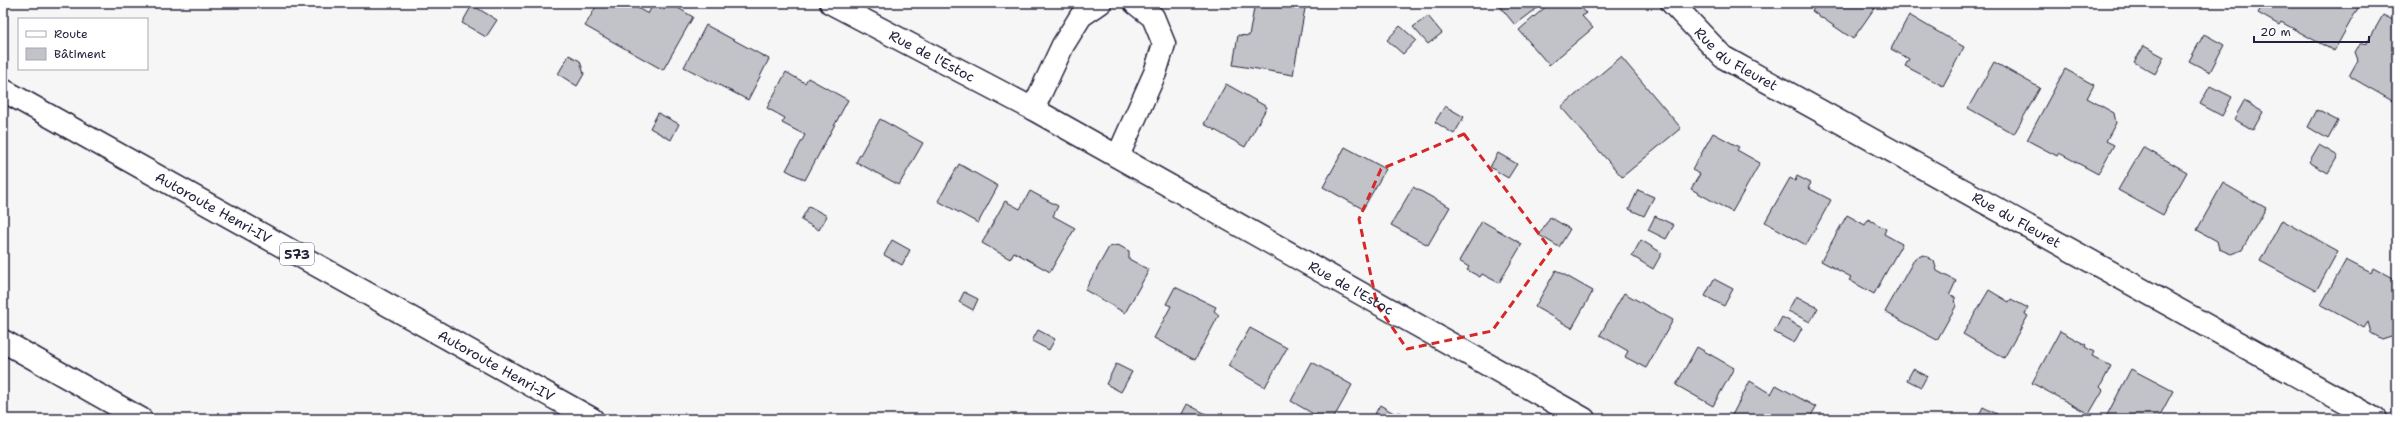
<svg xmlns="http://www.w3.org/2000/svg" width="2400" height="422" viewBox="0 0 2400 422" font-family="'Shantell Sans',sans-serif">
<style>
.building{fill:#c2c2c9;stroke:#22223b}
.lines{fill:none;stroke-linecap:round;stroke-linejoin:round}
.street-casing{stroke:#22223b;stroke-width:25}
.highway-casing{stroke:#22223b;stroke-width:25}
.street{stroke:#fff;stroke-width:22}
.highway{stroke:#fff;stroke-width:22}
.marked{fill:none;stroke:#d62828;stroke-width:3;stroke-dasharray:8 5;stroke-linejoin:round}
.labels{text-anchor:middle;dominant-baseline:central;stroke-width:3.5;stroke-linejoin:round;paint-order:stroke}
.shield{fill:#fff;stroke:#646476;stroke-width:1}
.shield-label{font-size:13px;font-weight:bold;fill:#22223b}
.street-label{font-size:14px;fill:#22223b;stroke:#fff}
</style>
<rect width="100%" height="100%" fill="#f6f6f7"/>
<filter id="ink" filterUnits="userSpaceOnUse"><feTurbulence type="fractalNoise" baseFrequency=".025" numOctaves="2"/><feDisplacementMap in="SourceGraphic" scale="8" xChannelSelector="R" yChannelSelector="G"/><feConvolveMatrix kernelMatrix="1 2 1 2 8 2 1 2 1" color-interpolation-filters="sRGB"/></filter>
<g filter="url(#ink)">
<!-- building -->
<path class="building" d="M598,3h31l19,11 3,-6 7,-2 6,4 6,-7 23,14 -30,53 -78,-44z
M1255,3h51l-13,72 -60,-10 5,-30 11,1z
M1497,3h47l-29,22z
M1550,3h28l8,10 -4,3 11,12 -44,37 -30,-35z
M1818,3h60l-25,36 -41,-28z
M2264,3h84l10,5 -24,43 -53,-29 -2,3 -21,-12z
M472,5l25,15 -11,17 -24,-14z
M1909,15l55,32 -21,39 -38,-20 4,-7 -18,-10z
M2383,15l14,7v75l-3,5 -45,-26 9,-16 -3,-8 5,-8 7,-1z
M1428,16l14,17 -14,11 -15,-17z
M706,25l63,34 -21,41 -64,-33z
M1400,26l16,14 -13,14 -16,-14z
M2204,34l20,11 -14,27 -21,-11z
M2144,46l20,11 -9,17 -21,-12z
M569,55l11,6 4,13 -7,12 -19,-12z
M1621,57l60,71 -59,49 -61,-70z
M1994,62l46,26 -26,46 -46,-26z
M2065,69l29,16 -7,13 27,15 2,10 -10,18 8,4 -16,29 -39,-21 -2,3 -30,-16z
M786,72l19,11 3,-5 40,22 -43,80 -19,-10 19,-35 -23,-12 3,-5 -18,-10z
M1226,84l41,23 -22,40 -41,-23z
M2210,86l22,11 -10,19 -22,-12z
M2244,101l19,11 -10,18 -19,-11z
M1445,106l19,11 -10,17 -19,-12z
M2317,110l21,11 -10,18 -20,-12z
M658,113l21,11 -8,16 -21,-12z
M880,119l43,24 -24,42 -43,-23z
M1713,133l26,14 -2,3 23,13 -28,49 -41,-23 9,-15 -8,-4z
M2319,145l19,11 -10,17 -19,-11z
M1345,147l41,22 -23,40 -40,-22z
M2143,147l44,25 -24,43 -45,-25z
M1498,153l19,11 -9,14 -18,-11z
M959,164l39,22 -20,37 -40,-22z
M1797,176l14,7 -3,5 23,12 -25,45 -41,-23 25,-44 5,3z
M2223,183l43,25 -24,42 -11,4 -12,-5 -2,-8 -20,-11z
M1413,187l37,20 -22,38 -37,-20z
M1638,190l16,7 -10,19 -15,-7z
M1030,191l28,15 -5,10 22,12 -25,44 -36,-20 -4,7 -28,-16 23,-42 15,8z
M809,206l18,10 -8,14 -18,-10z
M1847,215l18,10 3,-6 18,10 -2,5 18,10 -28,50 -25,-14 2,-3 -30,-16z
M1655,216l19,9 -8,14 -18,-9z
M1550,217l20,12 -11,18 -20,-12z
M2282,220l56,31 -22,40 -56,-30z
M1482,221l40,23 -23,39 -17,-9 -2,3 -13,-7 2,-3 -10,-6z
M892,240l18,10 -8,15 -18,-10z
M1641,240l21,13 -9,16 -21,-13z
M1118,245l11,6v8l20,11 -24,43 -40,-23 24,-43z
M1924,255l10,6 3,10 19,10 -6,13 5,3 1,9 -19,34 -52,-28 30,-54z
M2346,260l25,13 2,-5 24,13v48l-3,6 -12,4 -11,-6 -3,-11 -4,6 -43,-23z
M1556,270l37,21 -21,37 -37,-21z
M1714,279l19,10 -9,17 -19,-10z
M1175,287l41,20 -2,4 5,4 -24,45 -41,-22 17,-32 -5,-2z
M1989,290l20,12 2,-3 17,9 -3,6 3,2 -24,42 -41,-24z
M964,292l14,7 -5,11 -14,-8z
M1624,293l49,27 -27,48 -21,-11 3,-6 -28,-16z
M1796,296l22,12 -8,14 -22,-11z
M1782,317l20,11 -8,15 -20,-11z
M1250,328l37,20 -22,39 -37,-21z
M1038,330l17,9 -6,11 -17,-9z
M2060,331l26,14 -1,2 9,5 -2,4 19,10 -11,21 3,3 -14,24 -57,-31z
M1697,347l37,21 -21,38 -37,-21z
M1312,362l40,23 -19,34h-11l-31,-18z
M1116,364l16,8 -11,20 -15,-8z
M1913,369l14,7 -6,11 -14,-7z
M2131,369l42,22 -15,28h-47l-5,-2z
M1750,381l21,13 5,-9 40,22 -7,12h-79z
M1187,404l19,10 -3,5 -23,-1z
M1380,405l17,10 2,-3 13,7h-40z
M1983,407l14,7 -2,5 -17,-2z
M1834,413l11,6h-14z"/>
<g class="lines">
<defs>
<g id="street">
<path id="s1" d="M831,3l202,106 551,310"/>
<path id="s2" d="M1672,3l51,54 652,362"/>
<path d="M1033,109l30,-64 18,-29 19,-13"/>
<path d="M1118,156l37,-83 9,-29 -11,-27 -18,-14"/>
</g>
<g id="highway">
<path id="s3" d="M3,90l589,329"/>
<path d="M3,341l138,78"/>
</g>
</defs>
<!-- street casing -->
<use href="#street" class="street-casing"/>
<!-- highway casing -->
<use href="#highway" class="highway-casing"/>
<!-- street -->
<use href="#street" class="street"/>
<!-- highway -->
<use href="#highway" class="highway"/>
</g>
</g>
<!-- marked area -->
<path class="marked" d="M1464,134l87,116 -59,81 -85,18 -30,-44 -18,-86 22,-50z"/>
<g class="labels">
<!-- shield labels -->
<rect class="shield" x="280" y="243" width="34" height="22" rx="3"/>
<g class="shield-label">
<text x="297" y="254">573</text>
</g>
<!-- street labels -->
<g class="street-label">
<text stroke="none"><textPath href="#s1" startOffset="114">Rue de l'Estoc</textPath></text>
<text stroke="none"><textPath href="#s2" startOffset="86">Rue du Fleuret</textPath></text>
<text stroke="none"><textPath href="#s3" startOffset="241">Autoroute Henri-IV</textPath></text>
<text stroke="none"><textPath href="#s2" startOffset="410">Rue du Fleuret</textPath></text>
<text stroke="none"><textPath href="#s1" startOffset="593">Rue de l'Estoc</textPath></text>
<text stroke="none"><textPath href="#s3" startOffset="565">Autoroute Henri-IV</textPath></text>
</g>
</g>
<!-- margin -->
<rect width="2400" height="422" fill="none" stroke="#fff" stroke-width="16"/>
<rect x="8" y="8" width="2384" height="406" fill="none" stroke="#22223b" stroke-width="1.5" filter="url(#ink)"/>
<!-- legend -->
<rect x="18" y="18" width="130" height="52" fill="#ffffff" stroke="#a7a7b1"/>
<rect x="26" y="31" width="20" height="6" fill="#ffffff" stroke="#a7a7b1"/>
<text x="54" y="38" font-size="12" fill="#22223b">Route</text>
<rect x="26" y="48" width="20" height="12" fill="#c2c2c9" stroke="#a7a7b1"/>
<text x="54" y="58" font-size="12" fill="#22223b">Bâtiment</text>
<!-- scale -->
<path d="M2254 36v6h115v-6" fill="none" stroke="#22223b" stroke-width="2"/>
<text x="2260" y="36" font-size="12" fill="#22223b" stroke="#ffffff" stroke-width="3" paint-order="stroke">20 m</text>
</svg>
